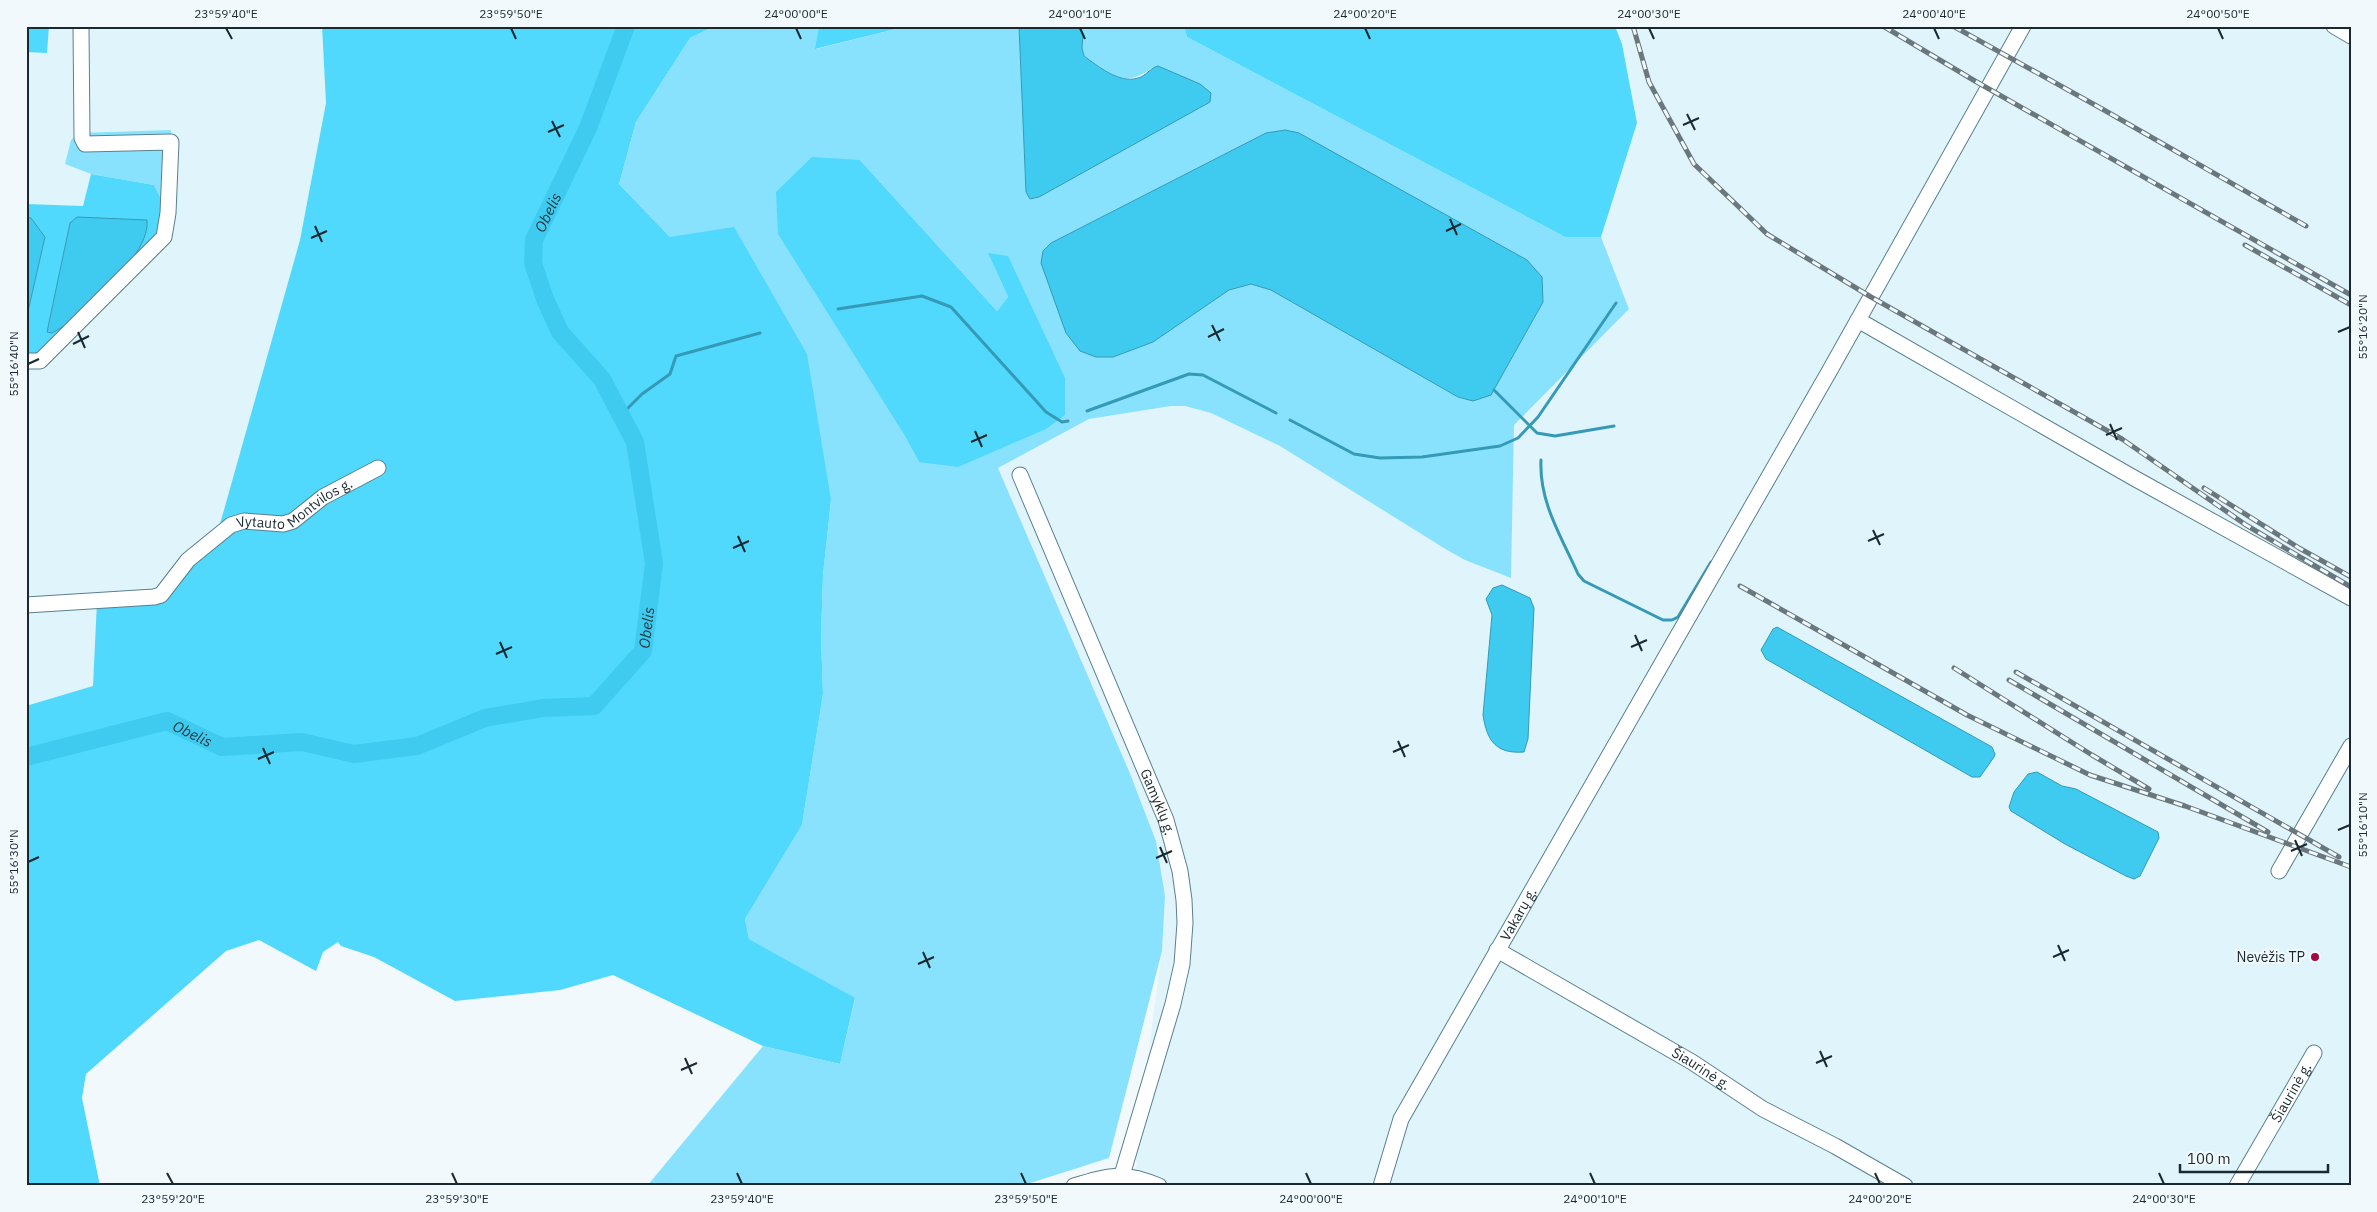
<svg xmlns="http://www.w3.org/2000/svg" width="2377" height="1212" viewBox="0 0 2377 1212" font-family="'IBM Plex Sans',sans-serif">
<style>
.built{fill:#e0f4fb}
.green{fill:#89e2fd;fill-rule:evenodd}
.forest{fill:#50d8fd;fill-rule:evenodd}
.water{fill:#3fcbf0;stroke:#349ab6}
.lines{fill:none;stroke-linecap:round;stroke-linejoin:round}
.stream{stroke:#349ab6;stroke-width:3}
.river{stroke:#3fcbf0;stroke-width:18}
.minor-casing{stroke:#59808c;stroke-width:17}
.minor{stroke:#fff;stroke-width:15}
.rail-casing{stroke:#6a777c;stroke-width:5}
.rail{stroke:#f1f9fc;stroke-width:3;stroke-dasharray:9;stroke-linecap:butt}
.ticks{fill:none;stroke:#19292f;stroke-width:2}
.poi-dot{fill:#a30841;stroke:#f1f9fc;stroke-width:2}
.labels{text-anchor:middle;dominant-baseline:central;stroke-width:4;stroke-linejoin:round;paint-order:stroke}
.street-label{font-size:14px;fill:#19292f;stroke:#f1f9fc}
.poi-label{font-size:14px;fill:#19292f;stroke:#f1f9fc;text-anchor:end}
.water-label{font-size:15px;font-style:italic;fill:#1f363d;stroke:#f1f9fc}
.neatline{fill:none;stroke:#19292f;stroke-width:2}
.ticks-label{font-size:12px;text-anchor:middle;fill:#19292f}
</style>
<rect width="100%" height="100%" fill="#f1f9fc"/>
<!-- built -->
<path class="built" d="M49,26h273l4,77 -26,137 -80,283 11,2 -70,70 -64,6 -4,85 -67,20v-346l142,-147 3,-83 -93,3 -13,30 26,11 -8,32 -57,-2v-152l21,1z
M1615,26h736v1160h-1245l18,-2 13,-19 -2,-12 27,-202 3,-55 -9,-55 -27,-70 -131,-303 91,-49 82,-13h14l26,7 69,33 167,104 18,10 46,17 3,-152 115,-116 -28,-72 36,-114 -15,-79z"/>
<!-- green -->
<path class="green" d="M715,26h104l-3,23 92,-23h111l7,166 4,7 123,-132c-29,23 -42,7 -69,-11l-2,-8 1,-14 -6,-8h107l3,11 378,200h36l28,72 -115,116 -3,153 -46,-18 -18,-10 -167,-104 -69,-33 -26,-7h-14l-82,13 -91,49 131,303 27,70 9,55 -3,55 -53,207 -88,28h-374l116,-140 77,18 15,-65 -106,-60 -4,-20 57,-94 21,-131 -2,-57 2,-62 8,-75 -161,-263 -51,-53 17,-62 54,-84zM1285,130l173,267 -187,-107 -20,-6 -22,6 -31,20 -157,-47 2,-12 8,-8 215,-110zM860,160l137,151 11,-14 -20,-44 77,162 -146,47 -17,-31z
M171,130l-3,83 -14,-28 -63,-11 -26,-10 6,-24 7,-7z"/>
<!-- forest -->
<path class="forest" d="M26,26h23l-2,27 -21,-1z
M322,26h393l-25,12 -54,84 -17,62 51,53 64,-10 73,127 24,146 -8,75 -2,62 2,57 -21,131 -57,94 4,20 106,59 -15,66 -77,-18 -150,-71 -53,15 -105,11 -81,-44 -33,-11 -3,-4 -15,10 -7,19 -57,-31 -33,11 -140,123 -4,24 18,88h-74v-480l67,-20 4,-85 57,-4 76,-72 -10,-1 80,-284 26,-137z
M819,26h89l-93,23z
M1184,26h431l7,18 15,79 -36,114h-36l-378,-200z
M812,157l48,3 137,151 11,-14 -20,-44 20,3 57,122v37l-19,14 -88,38 -39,-5 -17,-31 -124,-197 -2,-42z
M91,174l63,11 14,28 -4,24 -124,124 -14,-1v-40l19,-83 -14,-19 -5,-1v-13l57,2zM70,223l-6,103 -12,7 -5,-1z"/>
<!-- water -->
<path class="water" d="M1019,26h58l6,8 -1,14 2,8c14,10 35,28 54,22 8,-2 12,-10 20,-12l42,18 11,9 -1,9 -171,95 -9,2 -4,-7z
M1285,130l14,3 228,127 15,17 1,25 -52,93 -18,6 -15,-4 -187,-107 -20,-6 -22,6 -76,52 -40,15h-17l-16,-6 -14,-18 -25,-70 2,-12 8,-8 215,-110z
M26,217l5,1 14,19 -19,83z
M77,217l70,3c4,35 -59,84 -83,106l-12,7 -5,-1 23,-109z
M1502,585l28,13 4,10 -6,131 -4,13c-27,2 -37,-10 -41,-37l9,-100 -6,-16 7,-11z
M1777,627l215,120 3,7 -1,3 -14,20h-8l-206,-118 -5,-9 12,-21z
M2037,772l25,14 14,3 82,43 1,6 -19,38 -6,3 -8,-3 -61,-32 -54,-33 -2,-4 5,-15 14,-18z"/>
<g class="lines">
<!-- stream -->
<path class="stream" d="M838,309l84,-13 29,11 95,105 16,10 6,-1
M1494,390l43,43 18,3 59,-10
M1087,411l102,-37 14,1 73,38
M621,415l21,-21 28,-20 6,-18 84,-23
M1290,420l64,34 26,4 42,-1 78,-11 18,-8 20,-21 78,-114
M1541,460c-2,42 20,76 37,114l6,7 79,39h9l6,-3 33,-55"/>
<!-- river -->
<path class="river" id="s1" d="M26,757l141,-36 55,26 80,-5 52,12 63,-8 68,-28 58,-10 51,-2 49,-55 11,-88 -19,-121 -33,-63 -42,-47 -15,-33 -12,-36 1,-23 54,-112 38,-102"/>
<defs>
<g id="minor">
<path d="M2334,26l17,10"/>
<path d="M1858,320l276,158 217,120"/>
<path d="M26,361h14l124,-124 4,-24 3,-71 -86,2 -3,-6 -1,-112"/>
<path id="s2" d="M1020,475l146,345 14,51 4,29 1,23 -3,41 -9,40 -51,171"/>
<path id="s3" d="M26,605l128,-8 7,-2 27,-35 43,-35 13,-4 39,3 10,-3 30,-24 55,-29"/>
<path d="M2279,871l72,-125"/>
<path id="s4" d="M1497,950l195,112 71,47 72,37 70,40"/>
<path d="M1074,1186c36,-11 50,-15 85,0"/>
<path id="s5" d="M1381,1186l20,-67 429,-749 193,-344"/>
<path id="s6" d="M2237,1186l77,-133"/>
</g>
</defs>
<!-- minor casing -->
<use href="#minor" class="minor-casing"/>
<!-- minor -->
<use href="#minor" class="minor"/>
<defs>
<path id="rail" d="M1633,26l16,56 45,82 73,70 104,63 251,142 124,86 105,62
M1883,26l92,55 376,214
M1953,26l151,84 202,116
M2245,245l106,60
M2204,488l95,60 52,29
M1740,586l227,129 123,60 95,31 166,61
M1954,668l138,87 57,34
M2016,672l323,185
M2009,680l259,152"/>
</defs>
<!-- rail casing -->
<use href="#rail" class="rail-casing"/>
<!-- rail -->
<use href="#rail" class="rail"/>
</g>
<!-- ticks -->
<path class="ticks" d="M226,28l6,11M511,28l5,11M796,28l5,11M1080,28l5,11M1365,28l5,11M1649,28l5,11M1934,28l5,11M2218,28l5,11M1687,114l8,16M552,121l8,16M1683,125l16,-7M548,132l16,-7M1450,219l7,16M315,226l7,16M1446,231l15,-7M311,238l16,-7M1212,325l8,16M78,332l7,16M2338,332l12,-5M1208,337l16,-8M73,344l16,-8M28,364l11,-5M2110,424l7,16M975,431l7,16M2106,435l16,-7M971,442l16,-7M1873,530l7,15M738,536l7,16M1868,541l16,-7M733,548l16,-7M1635,635l7,16M500,642l7,16M1631,647l16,-7M496,654l16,-7M1398,741l7,16M263,748l7,16M1393,752l16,-7M258,759l16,-7M2338,830l12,-5M2295,840l7,16M1160,847l7,16M2291,851l16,-7M1156,858l16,-7M28,862l11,-5M2058,945l7,16M923,952l7,16M2053,957l16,-7M918,964l16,-7M1820,1051l7,16M685,1058l7,16M1816,1063l16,-7M681,1070l16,-7M167,1173l6,11M452,1173l5,11M737,1173l5,11M1021,1173l5,11M1306,1173l5,11M1590,1173l5,11M1875,1173l5,11M2159,1173l5,11"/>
<!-- markers -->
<circle class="poi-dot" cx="2315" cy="957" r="5"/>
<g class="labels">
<!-- street labels -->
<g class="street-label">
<text stroke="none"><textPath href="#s3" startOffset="305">Vytauto Montvilos g.</textPath></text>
<text stroke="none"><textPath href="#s2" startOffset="355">Gamyklų g.</textPath></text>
<text stroke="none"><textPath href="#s5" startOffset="306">Vakarų g.</textPath></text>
<text stroke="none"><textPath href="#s4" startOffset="236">Šiaurinė g.</textPath></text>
<text stroke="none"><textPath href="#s6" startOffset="108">Šiaurinė g.</textPath></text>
</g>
<!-- poi labels -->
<g class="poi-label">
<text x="2305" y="957">Nevėžis TP</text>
</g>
<!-- water labels -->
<g class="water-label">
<text stroke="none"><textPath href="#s1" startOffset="1134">Obelis</textPath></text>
<text stroke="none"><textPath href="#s1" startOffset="684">Obelis</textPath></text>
<text stroke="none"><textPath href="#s1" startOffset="174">Obelis</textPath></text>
</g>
</g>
<!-- border -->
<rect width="2377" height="1212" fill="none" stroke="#f1f9fc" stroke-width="55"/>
<!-- scale -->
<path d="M2180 1164v8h148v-8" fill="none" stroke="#19292f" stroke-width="2.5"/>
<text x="2187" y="1164" font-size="15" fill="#19292f" stroke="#f1f9fc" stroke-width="4" paint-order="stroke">100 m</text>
<rect x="28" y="28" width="2322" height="1156" class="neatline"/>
<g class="ticks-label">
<text x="226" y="18">23°59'40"E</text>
<text x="511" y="18">23°59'50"E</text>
<text x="796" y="18">24°00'00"E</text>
<text x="1080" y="18">24°00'10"E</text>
<text x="1365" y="18">24°00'20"E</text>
<text x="1649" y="18">24°00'30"E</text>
<text x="1934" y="18">24°00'40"E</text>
<text x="2218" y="18">24°00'50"E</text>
<text transform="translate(2363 327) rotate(-90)" y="4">55°16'20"N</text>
<text transform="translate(14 364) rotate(-90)" y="4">55°16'40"N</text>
<text transform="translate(2363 825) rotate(-90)" y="4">55°16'10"N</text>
<text transform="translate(14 862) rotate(-90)" y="4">55°16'30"N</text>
<text x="173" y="1203">23°59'20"E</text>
<text x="457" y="1203">23°59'30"E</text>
<text x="742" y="1203">23°59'40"E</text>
<text x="1026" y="1203">23°59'50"E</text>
<text x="1311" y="1203">24°00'00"E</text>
<text x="1595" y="1203">24°00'10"E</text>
<text x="1880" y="1203">24°00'20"E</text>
<text x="2164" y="1203">24°00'30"E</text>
</g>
</svg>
